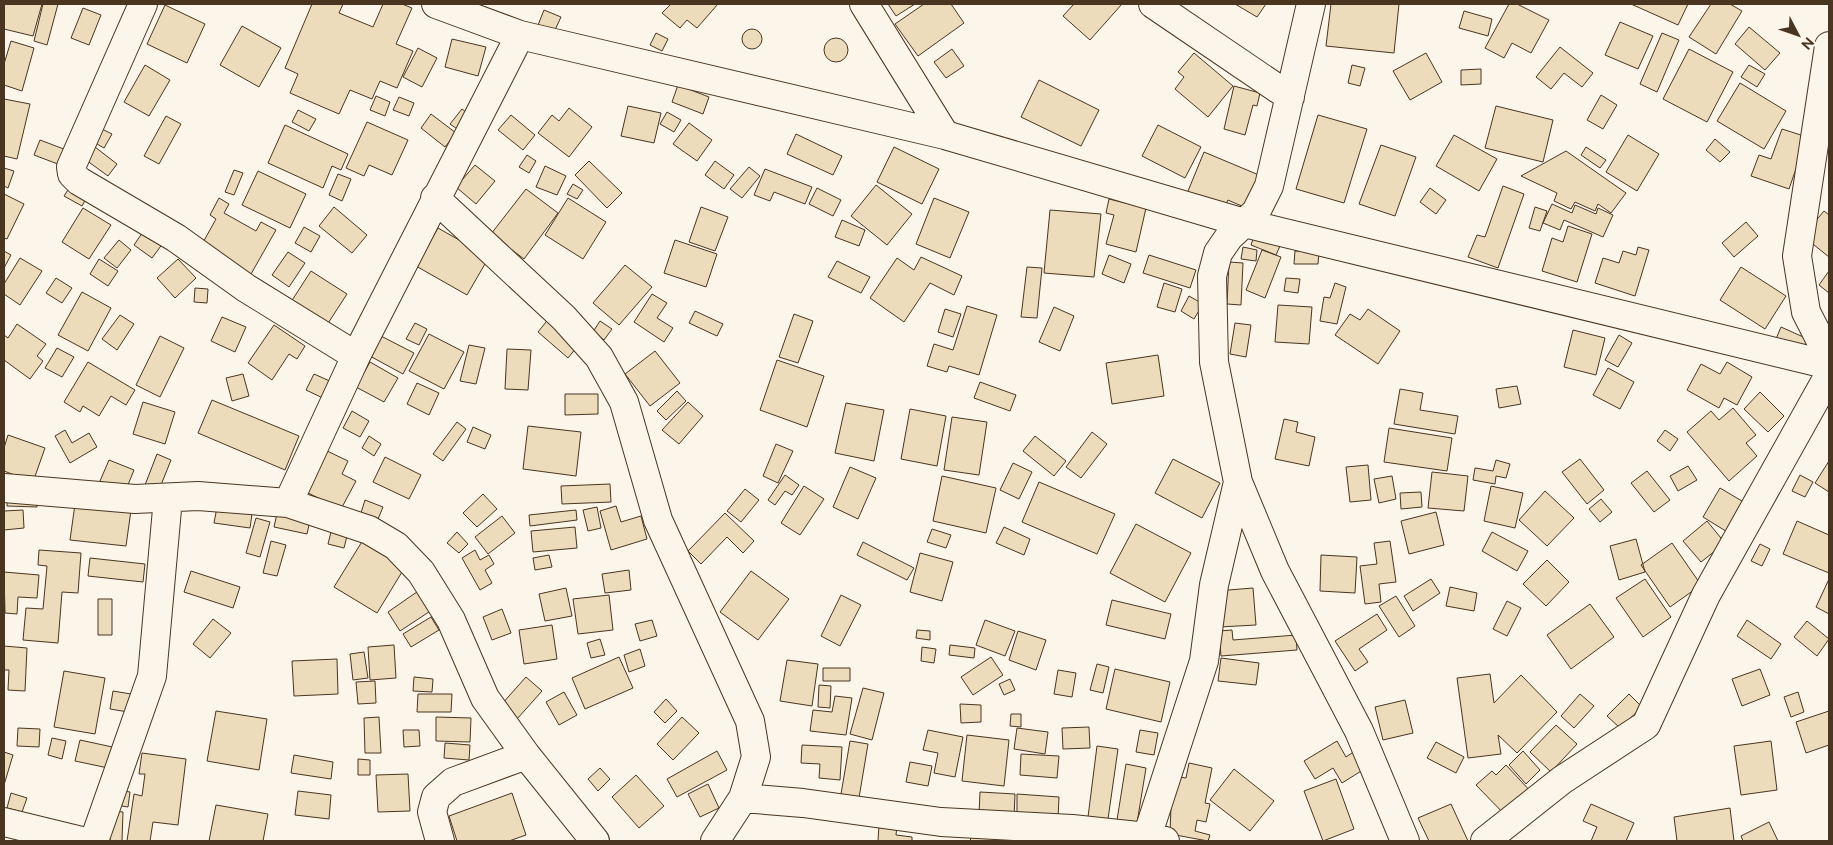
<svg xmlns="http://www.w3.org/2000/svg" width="1833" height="845" viewBox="0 0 1833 845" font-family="Raleway,sans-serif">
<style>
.building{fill:#ecdcbc;stroke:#4a3520}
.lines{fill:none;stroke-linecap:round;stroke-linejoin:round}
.minor-casing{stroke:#4a3520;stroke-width:30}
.minor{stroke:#fbf6e9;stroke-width:28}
</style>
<rect width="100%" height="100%" fill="#fbf6e9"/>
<!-- building -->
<path class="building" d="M4,4h38l-9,32 -29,-7z
M43,4h15l-11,41 -13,-4z
M312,4h31l-4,9 34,14 10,-23h19l10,4 -16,36 17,7 -16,37 -17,-7 -8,18 -22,-9 -11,24 -49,-21 8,-19 -13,-6z
M671,4h47l-21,24 -10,-8 -7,8 -18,-15z
M888,4h27l-19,12z
M924,4h27l13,19 -46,33 -23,-32z
M1074,4h48l-32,36 -27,-24z
M1235,4h31l-9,13z
M1331,4h68l-5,49 -68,-7z
M1509,4h8l32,16 -18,33 -19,-10 -8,15 -19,-10z
M1631,4h57l-10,21z
M1711,4h19l12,7 -26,43 -27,-17z
M165,5l40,19 -18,39 -40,-19z
M83,8l18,7 -12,30 -18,-7z
M544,10l17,7 -7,15 -16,-7z
M1464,11l28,8 -4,17 -29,-8z
M1620,22l33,14 -15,33 -33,-14z
M242,26l39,22 -22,39 -39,-22z
M1749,27l31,26 -15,17 -30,-26z
M742 39a10 10 0 1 1 20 0a10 10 0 1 1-20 0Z
M656,33l12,6 -6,12 -12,-6z
M1662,33l17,7 -22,52 -17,-8z
M824 50a12 12 0 1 1 24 0a12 12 0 1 1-24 0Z
M452,39l34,8 -8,29 -33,-9z
M11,41l23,7 -12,43 -18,-6v-21z
M1560,47l33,26 -11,14 -18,-14 -13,16 -15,-12z
M418,48l19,10 -15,29 -19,-10z
M952,49l12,17 -18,12 -12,-16z
M1689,49l44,23 -26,50 -44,-23z
M1194,53l39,33 -25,31 -33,-28 9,-12 -6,-5z
M1426,53l16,29 -32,18 -17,-29z
M145,65l25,15 -21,36 -25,-14z
M1352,65l13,3 -5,18 -12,-3z
M1749,65l16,9 -8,13 -16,-10z
M1481,69v15l-20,1v-15z
M1039,80l60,30 -18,36 -60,-29z
M1740,83l46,28 -22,38 -47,-28z
M678,85l31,12 -6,17 -31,-12z
M1234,86l26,7 -3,13 -4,-1 -8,30 -21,-6z
M1601,95l16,10 -14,24 -16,-9z
M376,96l14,6 -5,14 -15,-6z
M399,97l15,6 -5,13 -16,-6z
M4,99l26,5 -13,55 -13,-3z
M628,106l33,7 -7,30 -33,-7z
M1496,106l57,14 -10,42 -58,-14z
M569,108l23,19 -23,30 -31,-24 14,-18 7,6z
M462,109l12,9 -11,15 -13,-9z
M298,110l18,9 -7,12 -17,-9z
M667,112l14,8 -7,12 -14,-8z
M431,114l25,19 -11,14 -24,-19z
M511,115l24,20 -12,15 -25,-20z
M1318,115l49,14 -23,74 -48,-14z
M166,116l15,8 -22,40 -15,-8z
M367,122l41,18 -16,35 -23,-10 -5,11 -18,-8z
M689,123l23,17 -15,21 -24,-17z
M285,125l63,29 -7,16 -9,-4 -9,22 -55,-25z
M1158,125l43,22 -16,31 -43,-22z
M98,127l14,7 -8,14 -14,-8z
M1782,129l25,8 -18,52 -38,-13 8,-21 12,4z
M796,134l46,22 -9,19 -46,-21z
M1454,135l43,24 -18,32 -43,-25z
M1628,135l31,19 -22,37 -31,-19z
M1715,139l15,13 -10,10 -14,-12z
M40,140l29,11 -6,15 -29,-11z
M1381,145l35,12 -21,59 -36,-12z
M95,147l22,17 -9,12 -22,-16z
M894,147l45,22 -17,35 -45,-22z
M1586,147l20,13 -6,8 -19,-13z
M1566,151l60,42 -15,20 -13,-9 -3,7 -20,-9 -4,7 -17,-8 3,-8 -36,-17z
M1204,152l62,26 -13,33 -25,-11 -5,11 -37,-15z
M527,155l9,6 -7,12 -10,-6z
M589,161l33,32 -15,15 -32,-33z
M715,161l19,14 -10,14 -19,-14z
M475,165l20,16 -19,23 -20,-17z
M545,166l21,10 -9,19 -21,-8z
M749,167l11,9 -18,22 -12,-9z
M4,168l10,3 -6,17 -4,-2z
M765,169l47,18 -7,17 -31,-12 -4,9 -16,-6z
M234,170l9,3 -9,22 -9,-3z
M258,171l48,23 -16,34 -48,-23z
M338,174l13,5 -9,22 -13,-6z
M573,184l10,6 -6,9 -10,-5z
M71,185l17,10 -6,11 -18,-10z
M876,185l36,29 -25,31 -36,-29z
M1503,186l21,8 -26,74 -30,-11 9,-22 8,2z
M817,188l24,12 -8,16 -24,-12z
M1430,188l16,12 -10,14 -16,-12z
M526,189l32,24 -34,46 -33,-25z
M4,194l20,10 -17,35 -3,-1z
M219,198l10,6 -5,9 32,18 5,-9 15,8 -25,44 -50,-28 15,-27 -6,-4z
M568,198l38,24 -23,37 -38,-24z
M934,198l35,14 -19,46 -34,-14z
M1109,199l37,9 -10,44 -30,-8 8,-29 -8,-2z
M1552,204l20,9 3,-8 21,9 2,-6 15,7 -10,22 -39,-17 -4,10 -17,-7z
M334,207l33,28 -15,18 -33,-27z
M701,207l27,10 -13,34 -26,-9z
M1535,207l12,4 -7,20 -11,-3z
M83,208l28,17 -22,34 -27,-17z
M1050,210l51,4 -7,63 -50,-4z
M1824,211l5,4v42l-26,-21z
M842,220l23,10 -6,16 -24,-9z
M1746,222l12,14 -24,21 -12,-14z
M147,226l19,13 -14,19 -18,-13z
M1568,226l24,8 -15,48 -35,-11 10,-33 11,4z
M304,227l16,9 -9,16 -16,-9z
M438,228l51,29 -22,38 -51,-29z
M1254,236l26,10 -4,9 -25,-10z
M119,240l12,10 -14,18 -13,-10z
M675,240l42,14 -11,33 -42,-14z
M1243,247l14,3 -1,11 -15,-2z
M1638,247l11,3 -14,46 -40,-13 8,-25 16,5 4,-12 13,4z
M1262,250l19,7 -16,41 -19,-8z
M4,251l7,4 -7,13z
M1295,251l24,1 -1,12h-24z
M288,252l17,11 -16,24 -17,-12z
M1109,255l22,9 -7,19 -22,-9z
M1149,255l47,15 -6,18 -47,-15z
M921,257l41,19 -8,19 -24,-12 -26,39 -34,-24 27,-40 17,12z
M20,258l22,13 -22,34 -16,-11v-10z
M99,259l19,12 -10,15 -18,-12z
M178,259l18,19 -21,20 -18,-20z
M837,261l33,16 -9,16 -33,-16z
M1229,262l14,1 -2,42 -14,-1z
M625,265l27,22 -33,38 -26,-22z
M1027,267l15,1 -5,50 -16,-1z
M1741,267l45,29 -21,33 -45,-29z
M311,271l36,23 -24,37 -36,-23z
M1829,271v22l-10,-8z
M56,278l16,10 -10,15 -16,-10z
M1286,278l14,1 -2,14 -14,-2z
M1164,283l18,6 -7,23 -18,-5z
M1335,283l11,4 -9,37 -17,-3 4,-24 6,1z
M195,288l13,1 -1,14 -13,-1z
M82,292l29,16 -23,43 -30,-16z
M652,294l15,9 -10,15 16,10 -9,14 -30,-20z
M1189,296l14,8 -9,15 -13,-8z
M1278,305l34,2 -3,37 -34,-2z
M967,306l30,9 -18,60 -30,-9 -2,6 -20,-6 7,-22 19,6z
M1054,307l20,9 -14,35 -21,-9z
M945,309l16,5 -8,23 -15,-5z
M1368,309l32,22 -22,33 -43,-29 15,-21 10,6z
M695,311l28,13 -6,12 -28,-13z
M794,314l19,7 -15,42 -19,-6z
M120,315l14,9 -17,26 -15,-11z
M222,317l24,10 -11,25 -24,-11z
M550,317l31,25 -13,16 -30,-26z
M600,321l12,8 -8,11 -11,-8z
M415,323l12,6 -8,16 -13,-6z
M1235,323l16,2 -5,32 -16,-3z
M17,324l29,20 -9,12 6,5 -13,18 -26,-19v-25l4,3z
M274,325l31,21 -8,13 -8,-5 -17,26 -24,-17z
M1781,327l29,13 -6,12 -28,-13z
M1573,330l32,8 -9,37 -32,-8z
M429,334l35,18 -20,37 -35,-18z
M379,335l35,18 -11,21 -35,-19z
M1619,335l13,8 -14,24 -13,-7z
M160,336l24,12 -24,49 -24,-12z
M469,345l16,3 -9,36 -16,-3z
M57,348l17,9 -12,20 -17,-9z
M507,349l24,1 -3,40 -23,-1z
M655,351l25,32 -30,23 -25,-32z
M1158,355l6,41 -52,8 -6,-41z
M777,360l47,16 -17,51 -47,-17z
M88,362l47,28 -9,15 -15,-9 -12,20 -16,-10 -3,6 -16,-10z
M370,362l28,16 -14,24 -28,-15z
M1727,362l25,15 -15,28 -13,-7 -5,10 -32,-18 14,-26 19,10z
M1608,368l26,14 -14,27 -27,-14z
M243,374l6,22 -17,5 -6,-23z
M314,374l18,8 -7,17 -19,-9z
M980,382l36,13 -6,16 -36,-13z
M417,383l22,10 -10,22 -22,-11z
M1517,386l4,18 -22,4 -3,-19z
M1400,389l23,4 -3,17 38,6 -3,18 -61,-10z
M677,391l9,10 -20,19 -9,-9z
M1760,392l24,24 -16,16 -24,-23z
M565,394h33v20l-33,1z
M212,400l87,36 -14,34 -87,-37z
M143,402l32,10 -10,32 -32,-10z
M688,402l15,14 -24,28 -17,-14z
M846,403l38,7 -10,51 -39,-8z
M1733,408l23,27 -10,8 11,13 -28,25 -42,-49 24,-21 8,9z
M910,409l36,7 -9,50 -36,-7z
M352,411l17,10 -9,16 -17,-9z
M952,417l35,5 -8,53 -35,-5z
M1284,419l14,3 -2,10 19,5 -6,29 -34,-7z
M457,422l9,7 -23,32 -10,-7z
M528,426l53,6 -5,44 -53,-7z
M473,427l18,8 -6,14 -18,-7z
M1389,428l63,10 -5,33 -63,-9z
M65,430l7,13 17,-10 8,14 -27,16 -15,-27z
M1665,430l13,9 -8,12 -13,-10z
M1092,432l15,12 -26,34 -15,-11z
M8,435l37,13 -12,34 -29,-11v-23z
M369,436l12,8 -7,12 -12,-8z
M1035,436l31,25 -12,15 -31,-25z
M776,444l17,7 -15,32 -15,-7z
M325,450l23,11 -6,13 14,7 -15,28 -37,-18z
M157,454l14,6 -12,30 -14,-5z
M385,457l36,18 -12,24 -36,-17z
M1173,459l47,24 -18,35 -47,-25z
M1580,459l24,31 -17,14 -25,-32z
M109,460l25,10 -9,22 -25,-11z
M1496,460l14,4 -4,14 -10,-2 -1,8 -22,-4 2,-12 18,3z
M1829,461v31l-14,-9z
M1013,463l19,9 -13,27 -19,-9z
M1368,465l3,35 -21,2 -4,-35z
M1688,466l9,14 -19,11 -8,-15z
M850,467l26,11 -18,41 -25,-12z
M1647,471l23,29 -16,12 -23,-29z
M1432,472l36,4 -4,35 -36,-3z
M785,475l14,10 -7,10 -7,-4 -10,14 -7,-5z
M1800,475l13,7 -8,15 -13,-6z
M942,476l54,12 -10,45 -53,-12z
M1392,476l4,23 -17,4 -5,-24z
M1039,482l76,32 -18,40 -75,-32z
M610,484l1,18 -49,2 -1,-18z
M804,486l20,13 -24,36 -19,-12z
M1491,486l32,7 -8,35 -31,-7z
M1720,488l27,16 -18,29 -26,-16z
M745,489l14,11 -18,22 -14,-11z
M1545,491l29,27 -27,28 -28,-26z
M8,492l29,1v14l-30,-1z
M1421,492l1,15 -21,2 -1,-16z
M483,494l14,15 -20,18 -14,-14z
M1601,499l11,13 -12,10 -11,-13z
M365,500l18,7 -5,12 -17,-6z
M218,502l35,5 -3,21 -36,-5z
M132,503l-6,43 -56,-6 5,-36z
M616,506l5,16 20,-6 6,23 -36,11 -11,-39z
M597,507l4,21 -13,3 -5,-21z
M278,509l33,7 -4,18 -33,-7z
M23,510l1,18 -20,2v-19z
M576,510l1,10 -47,6 -1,-11z
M1436,512l8,33 -35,9 -8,-33z
M725,513l29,28 -11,12 -16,-16 -26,27 -13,-13z
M502,516l13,17 -27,21 -13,-17z
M256,518l14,4 -10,35 -14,-4z
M1707,521l18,22 -24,19 -18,-21z
M1797,521l32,14v38l-46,-19z
M1136,524l55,29 -26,49 -55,-29z
M575,527l2,21 -44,4 -2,-21z
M1004,527l26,12 -6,16 -28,-12z
M932,529l19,6 -5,13 -19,-6z
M331,532l16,4 -3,12 -16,-4z
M457,532l11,12 -9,9 -12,-10z
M1492,532l36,19 -11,20 -35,-20z
M1636,539l9,33 -26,8 -9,-34z
M363,540l42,27 -28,46 -43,-26z
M271,541l15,4 -9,31 -14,-3z
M1390,541l6,41 -17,2 2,18 -16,2 -5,-38 17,-2 -3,-21z
M863,542l51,26 -7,12 -50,-25z
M1672,543l29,42 -31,22 -29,-42z
M1760,544l10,5 -8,17 -11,-5z
M39,550l42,3 -3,40 -16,-1 -4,51 -35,-3 3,-32 17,1 4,-43 -9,-1z
M475,550l5,10 9,-5 5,9 -9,6 7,13 -12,7 -18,-32z
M920,553l33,9 -11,39 -32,-9z
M549,555l3,12 -17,3 -2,-12z
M1321,555l36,2 -2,36 -35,-2z
M90,558l55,6 -2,18 -55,-6z
M1547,560l22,22 -23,24 -23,-22z
M629,570l2,20 -26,3 -3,-19z
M191,571l49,16 -7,21 -49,-16z
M751,571l38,28 -31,41 -38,-28z
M4,572l35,3 -2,23 -19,-1 -1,17 -12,-1z
M1431,579l9,14 -27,18 -9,-15z
M1645,579l26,38 -28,20 -27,-39z
M1829,579v35l-13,-7z
M424,587l14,19 -38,25 -12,-19z
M1450,587l27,6 -3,18 -28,-5z
M566,588l6,28 -27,5 -6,-27z
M1253,588l3,37 -37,2 -3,-36z
M609,595l4,35 -35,4 -5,-35z
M841,595l20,10 -21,41 -19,-10z
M1396,596l19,30 -16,11 -20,-31z
M98,599h14v36h-14z
M1112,600l59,14 -6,25 -59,-14z
M1507,601l14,7 -14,28 -14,-7z
M1590,604l24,33 -43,32 -24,-34z
M502,609l9,24 -19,7 -9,-23z
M1377,614l10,16 -28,19 9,13 -13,9 -20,-30z
M431,617l8,13 -28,17 -8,-13z
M213,619l18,14 -21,25 -17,-14z
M652,620l5,16 -17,5 -5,-17z
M985,620l30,11 -10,25 -29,-11z
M1747,620l34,24 -10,15 -34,-23z
M1807,621l22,18 -12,17 -23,-19z
M552,625l5,34 -33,5 -5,-34z
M917,630l13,1v9l-14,-2z
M1232,630l1,10 63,-5 1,15 -76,6 -2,-25z
M1018,631l28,9 -10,30 -27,-10z
M600,639l5,16 -14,3 -4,-15z
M394,645l2,33 -26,2 -2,-33z
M950,645l25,3 -1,10 -25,-3z
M4,646l23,2 -2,43 -17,-1 1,-20h-5z
M922,647l14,2 -2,14 -13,-2z
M640,649l5,17 -16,6 -5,-17z
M364,652l4,26 -15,2 -3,-26z
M619,657l14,31 -48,21 -13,-31z
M991,657l12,18 -30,20 -12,-18z
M1221,658l38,5 -3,22 -38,-4z
M337,659l1,35 -44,2 -2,-35z
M787,660l31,4 -6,42 -32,-5z
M1097,664l12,3 -6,26 -13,-3z
M823,668h27v13h-27z
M1115,669l55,13 -9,40 -55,-13z
M1760,669l10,26 -28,11 -10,-27z
M1058,670l18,3 -4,24 -18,-3z
M64,671l41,7 -10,56 -41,-7z
M1490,674l4,29 27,-28 36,37 -40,41 -19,-18 3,19 -33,4 -11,-80z
M414,677l19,2 -1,13 -19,-1z
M526,677l16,14 -25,28 -16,-14z
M1010,679l5,11 -11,5 -5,-11z
M375,681l1,22 -18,1 -2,-22z
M819,685l12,1 -1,22 -12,-1z
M863,688l21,5 -12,47 -22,-6z
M113,691l18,3 -3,18 -18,-3z
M564,692l13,23 -18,10 -13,-23z
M1798,692l6,20 -13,5 -7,-20z
M418,694h34l-1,18h-34z
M1580,694l14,12 -20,22 -13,-12z
M1629,694l13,13 -22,21 -13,-12z
M835,696l17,2 -6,37 -36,-4 3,-21 19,2z
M666,699l11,12 -12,12 -11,-11z
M1405,700l8,33 -30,7 -8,-33z
M960,704l21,1v17l-20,1z
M216,711l51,8 -8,51 -52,-9z
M1829,711v34l-23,8 -10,-31z
M1011,714h10v13l-11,-1z
M379,717l2,36h-16l-1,-35z
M436,717l35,1 -1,24 -34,-1z
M682,717l17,16 -26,27 -16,-16z
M1556,725l21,19 -26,28 -21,-20z
M1089,727l1,21 -27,1 -1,-21z
M18,728l22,1 -1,18 -22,-1z
M1017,728l31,4 -3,22 -31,-5z
M403,730h16l1,16 -16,1z
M928,730l35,7 -8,40 -21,-4 4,-20 -15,-3z
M1140,730l18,3 -4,22 -18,-3z
M967,735l42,5 -5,46 -42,-5z
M52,738l14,3 -4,18 -14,-4z
M80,740l37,8 -4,21 -38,-8z
M850,741l18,3 -9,54 -19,2z
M1337,741l9,16 9,-6 11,17 -24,15 -9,-15 -18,11 -11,-18z
M1771,741l6,49 -36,5 -7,-49z
M1436,742l28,15 -8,16 -29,-15z
M445,743l25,2 -1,15 -25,-2z
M802,745l40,2 -2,33 -21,-2 1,-14 -19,-1z
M1097,746l21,3 -10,70 -20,-2z
M717,751l10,19 -50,27 -10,-18z
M1523,751l17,19 -14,14 -17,-19z
M4,752l9,3 -9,30z
M142,753l44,6 -8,66 -25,-3 -3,19h-23l7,-47 8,2 3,-22h-6z
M1021,754l38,2 -2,22 -37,-3z
M294,755l39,7 -2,17 -40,-6z
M358,759l12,1v15h-12z
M910,762l22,4 -4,20 -22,-4z
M1189,763l23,5 -7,35 5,1 -4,18 -9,-2 -2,11 15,4 -2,6 -38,-7 2,-58 14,2z
M1126,764l20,4 -9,55 -20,-3z
M1506,765l27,29 -25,24 -32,-33 16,-14 4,4z
M600,768l10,11 -12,12 -10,-12z
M1234,769l40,32 -24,30 -40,-31z
M408,774l2,37 -32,1 -2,-37z
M636,775l28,31 -25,22 -27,-31z
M1336,779l18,50 -31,12 -19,-50z
M708,784l11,24 -19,9 -12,-23z
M118,790l12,2 -2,15 -12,-2z
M298,791l33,4 -2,24 -34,-4z
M980,792l35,2 -1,23 -35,-2z
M11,793l16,5 -5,14 -15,-4z
M512,793l14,42 -17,6h-52l-8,-25z
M1017,794l42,3 -1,21 -41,-1z
M1451,804l17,37h-39l-11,-23z
M1591,804l43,19 -8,18h-35l6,-14 -14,-6z
M216,805l52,9 -5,27h-54z
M1730,808l4,33h-57l-3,-24z
M112,811l11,1 -1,29h-12z
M1769,822l9,19h-35l-2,-5z
M879,825l18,1 -1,9 16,2v4h-34z
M975,826l37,11 -1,4h-41z"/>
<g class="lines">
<defs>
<path id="minor" d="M143,4l-72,163 1,7 7,7 97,57 70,50 110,68
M436,4l84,31 425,100 299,88 585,142
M864,4l81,131
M1153,4l137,93
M1311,4l-42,182 -13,26 -27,25 -11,16 -6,23 2,86 24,120 37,89 84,160 46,110
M1829,46l-32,210 9,56 23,45
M435,198l129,120 35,39 25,45 34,118 92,201 6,36 -13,41 -28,43
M4,488l131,11 63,-3 90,7 81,27 27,16 25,26 30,48 34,78 41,57 69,86
M288,503l68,-147 164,-321
M743,798l60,5 138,19 131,7 75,8 18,4
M4,822l78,19
M1147,837l57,-176 10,-76 24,-103
M94,841l58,-165 16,-178
M440,841l-8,-29 4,-15 17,-15 73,-27
M1485,841l77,-61 84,-55 60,-130 123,-220"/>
</defs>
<!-- minor casing -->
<use href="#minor" class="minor-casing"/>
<!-- minor -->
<use href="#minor" class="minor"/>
</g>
<!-- border -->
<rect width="1833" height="845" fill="none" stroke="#4a3520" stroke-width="10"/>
<!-- north arrow -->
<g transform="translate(1798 35) rotate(131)" stroke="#fbf6e9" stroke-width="4" paint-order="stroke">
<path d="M0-4L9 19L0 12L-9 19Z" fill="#4a3520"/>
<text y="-8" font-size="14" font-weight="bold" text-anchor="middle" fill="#4a3520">N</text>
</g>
</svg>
